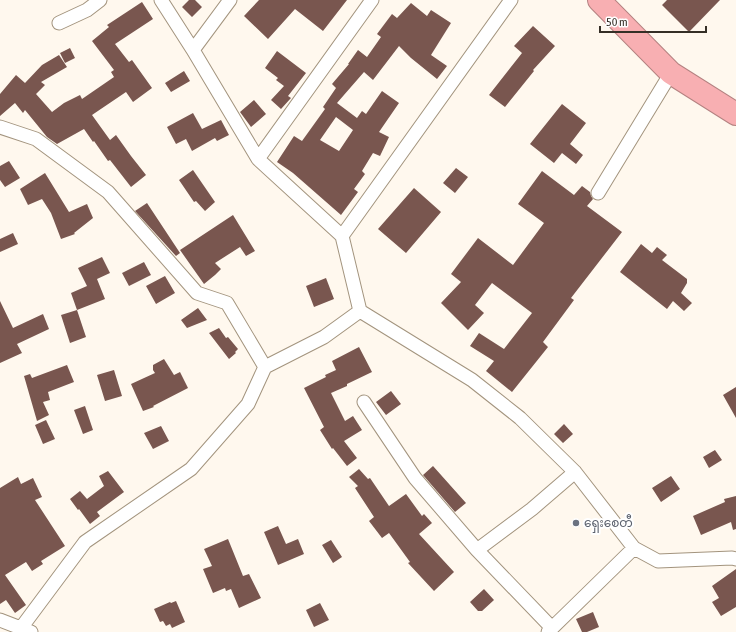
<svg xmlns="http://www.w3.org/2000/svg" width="736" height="632" viewBox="0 0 736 632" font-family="'Asap Condensed','Noto Sans Myanmar',sans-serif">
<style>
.building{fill:#79564f;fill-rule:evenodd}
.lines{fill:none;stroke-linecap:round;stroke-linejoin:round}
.street-casing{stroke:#a3947e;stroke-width:15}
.highway-casing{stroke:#b48281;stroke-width:24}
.street{stroke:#fff;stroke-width:13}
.highway{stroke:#f8afb2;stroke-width:22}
.worship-dot{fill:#6b7280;stroke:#fff;stroke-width:1.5}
.labels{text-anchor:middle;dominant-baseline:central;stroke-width:4;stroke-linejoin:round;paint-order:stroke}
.worship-label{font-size:12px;fill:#5b616d;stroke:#fff;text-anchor:start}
</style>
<rect width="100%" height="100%" fill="#fff8ee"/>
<!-- building -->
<path class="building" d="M189,0h6l7,7 -10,10 -10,-10z
M259,0h88l-24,31 -28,-22 -27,30 -24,-23z
M667,0h53l-31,32 -27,-27z
M142,2l11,17 -38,25 14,18 3,-2 20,28 -19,14 -7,-10 -34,23 18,25 6,-5 15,21 15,19 -15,12 -21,-27 -2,1 -14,-20 -1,1 -9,-13 -27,15 -10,-7 -22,-27 -2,3 -8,-10 -15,13v-22l16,-19 9,8 17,-18 17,-10 8,12 -26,15 4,3 -9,9 16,18 12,-9 16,-8 2,4 32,-22 -3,-5 3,-2 -22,-29 17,-14 -2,-2z
M411,3l16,13 4,-6 20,13 -20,32 16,11 -10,13 -26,-21 -12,-12 -26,34 -9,-8 -27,31 20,15 5,-7 4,3 16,-23 17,12 -20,29 10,5 -9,19 -7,-3 -11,18 3,3 -11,15 4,3 -17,23 -48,-42 -16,-11 17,-26 8,5 23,-32 -2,-2 13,-19 -4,-4 17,-20h-1l10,-14 9,7 14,-20 -4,-3 15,-20 5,4zM336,117l17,13 -14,21 -19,-11z
M533,26l22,20 -22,24 1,1 -29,36 -16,-12 33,-42 -8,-7z
M70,48l5,10 -10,5 -5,-10z
M277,51l29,22 -18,23 3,2 -10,11 -10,-9 13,-14 -8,-6 2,-2 -13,-10z
M184,71l6,10 -19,11 -6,-9z
M254,100l12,14 -15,13 -11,-15z
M562,104l24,19 -16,21 13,11 -7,9 -14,-11 -8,10 -24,-19z
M193,113l9,16 19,-9 8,15 -12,6 -2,-3 -23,13 -6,-12 -10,5 -9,-17z
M9,161l11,17 -15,9 -5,-7v-14z
M456,168l12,9 -13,16 -12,-10z
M193,170l22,32 -10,9 -9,-10 -2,1 -15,-22z
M542,171l32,24 8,-9 8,6 1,4 2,3 -6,7 35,26 -51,66 3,2 -31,42 5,5 -36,45 -26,-21 8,-10 -24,-15 9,-13 25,16 28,-36 -40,-30 -17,22 9,8 -16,17 -27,-27 20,-21 -10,-8 27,-36 35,27 31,-42 -26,-19z
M45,173l24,39 18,-8 6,14 -19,15 1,1 -14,5 -10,-26 -9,-14 -14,6 -8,-16z
M414,188l27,24 -35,41 -28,-24z
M147,203l33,50 -4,3 -41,-45z
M233,215l22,36 -9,5 -6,-9 -25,16 6,6 -6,6 -11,9 -24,-34z
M13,233l5,11 -18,8v-13z
M641,244l11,9 5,-6 10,8 -5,5 25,19v4l-6,10 11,10 -8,8 -11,-10 -6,8 -47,-37z
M102,257l8,16 -13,6 8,20 -28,11 -6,-17 16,-7 -9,-18z
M144,262l7,13 -22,11 -7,-13z
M165,276l10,17 -19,11 -10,-18z
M326,278l8,21 -20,8 -8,-21z
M0,301l13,27 30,-14 6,15 -32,15 5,9 -22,10z
M198,308l9,12 -20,8 -6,-8z
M77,310l9,27 -16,6 -9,-28z
M219,328l7,10 2,-1 10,12 -3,3 1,1 -7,6 -20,-26z
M359,347l13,25 -25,12v2l-16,7 14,28 8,-5 9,14 -18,11 13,17 -10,8 -14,-18 -1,1 -12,-19 4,-3 -20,-39 22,-11 -1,-2 11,-5 -4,-9z
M164,359l10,16 6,-3 8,16 -35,18 1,1 -11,4 -12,-27 24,-11 -2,-3v-5z
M67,365l7,17 -26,10 2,8 -7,2 6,13 -12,6 -13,-45 6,-2 2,4z
M114,370l8,26 -17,5 -8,-26z
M736,387v31l-13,-23z
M391,391l10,13 -15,11 -10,-13z
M85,406l8,24 -10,4 -9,-24z
M46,420l9,19 -12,5 -8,-19z
M564,424l9,10 -10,9 -9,-9z
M161,426l8,15 -16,8 -9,-16z
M715,450l7,10 -13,8 -6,-11z
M433,466l33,37 -11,9 -32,-37z
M359,469l9,10 2,-1 19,28 17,-12 16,22 2,-2 8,9 -13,11 35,38 -20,19 -26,-28 2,-1 -21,-29 -7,5 -13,-17 5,-4 -19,-29 3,-2 -9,-9z
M108,471l16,21 -27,20 3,4 -10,8 -11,-15 -1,1 -8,-11 10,-8 7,8 17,-13 -5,-10z
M671,476l9,13 -19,13 -9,-14z
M18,477l3,7 12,-6 9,19 -7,3 30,46 -24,15 2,3 -11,7 -6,-9 -21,13 21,30 -11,8 -9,-13 -6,4v-116z
M736,496v33l-3,1 -2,-8 -30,13 -8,-19 32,-14 -1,-3z
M278,526l8,18 12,-5 6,15 -26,11 -14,-33z
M228,539l15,37 6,-2 12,24 -22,10 -8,-19 -5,2 -1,-3 -12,5 -10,-24 9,-3 -8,-17z
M331,540l11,17 -9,6 -11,-18z
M736,569v38l-15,9 -9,-14 7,-4 -7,-12z
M484,589l10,11 -12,11h-4l-8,-9z
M176,601l9,21 -13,6 -2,-4 -4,2 -3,-5 -3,1 -6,-13 16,-7 1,1z
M320,603l9,17 -15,7 -8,-17z
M593,612l6,15 -12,5h-5l-6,-13z"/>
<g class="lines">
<defs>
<path id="street" d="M161,0l32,50
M230,0l-37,50 65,109 114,-159
M511,0l-169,236 18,75 112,69 48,38 55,54 59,76 24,13 74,-3 4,1
M59,23l28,-13 13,-10
M0,127l36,12 72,53 89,101 30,10 38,64
M258,159l84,77
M598,193l73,-120
M364,402l51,76 62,72 75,78
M477,550l55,-41 43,-37
M0,620l31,12
M21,628l64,-86 106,-73 57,-65 17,-37 59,-30 36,-26
M548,632l86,-84"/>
<path id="highway" d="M599,0l72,73 65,41"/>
</defs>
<!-- street casing -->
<use href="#street" class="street-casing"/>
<!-- highway casing -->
<use href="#highway" class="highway-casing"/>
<!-- street -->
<use href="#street" class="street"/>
<!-- highway -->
<use href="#highway" class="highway"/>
</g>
<!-- markers -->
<circle class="worship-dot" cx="576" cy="523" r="4"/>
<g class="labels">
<!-- worship labels -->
<g class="worship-label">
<text x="584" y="523">ရှေးစေတီ</text>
</g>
</g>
<!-- scale -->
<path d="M600 26v6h106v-6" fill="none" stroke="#352f26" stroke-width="2"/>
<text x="606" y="26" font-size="12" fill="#352f26" stroke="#ffffff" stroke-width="3" paint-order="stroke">50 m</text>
</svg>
